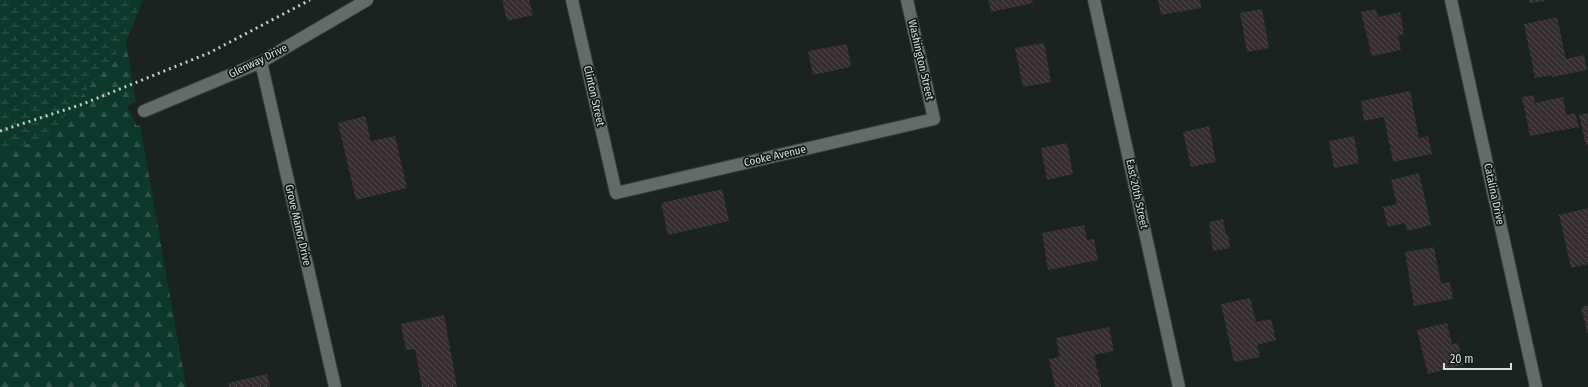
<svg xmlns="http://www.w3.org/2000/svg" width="1588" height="387" viewBox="0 0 1588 387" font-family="'Fira Sans Condensed',sans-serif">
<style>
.forest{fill:url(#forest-firs)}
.wetland{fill:url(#wetland-marsh)}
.building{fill:url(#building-back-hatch)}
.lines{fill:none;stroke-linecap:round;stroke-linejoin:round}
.minor-casing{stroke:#383f3c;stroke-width:14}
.minor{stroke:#626d69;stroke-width:12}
.rail{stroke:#c2c9c6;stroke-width:3;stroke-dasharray:2 4;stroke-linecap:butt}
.labels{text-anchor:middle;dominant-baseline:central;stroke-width:3.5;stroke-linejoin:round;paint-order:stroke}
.street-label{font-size:11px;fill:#d9dfdc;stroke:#111a17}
</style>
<defs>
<pattern id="forest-firs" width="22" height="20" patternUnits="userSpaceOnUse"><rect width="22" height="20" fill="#0d382c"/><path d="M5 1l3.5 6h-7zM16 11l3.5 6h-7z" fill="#30544a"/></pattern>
<pattern id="wetland-marsh" width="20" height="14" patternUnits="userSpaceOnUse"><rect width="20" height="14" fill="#0d382c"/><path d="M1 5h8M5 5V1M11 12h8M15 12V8" fill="none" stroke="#30544a"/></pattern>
<pattern id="building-back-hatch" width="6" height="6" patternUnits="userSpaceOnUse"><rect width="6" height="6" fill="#362d31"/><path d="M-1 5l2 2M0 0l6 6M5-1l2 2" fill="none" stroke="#524b4e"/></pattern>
</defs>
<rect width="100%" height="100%" fill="#1a2320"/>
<!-- forest -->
<path class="forest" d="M126,42l10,60 -9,4 10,20 3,-1 46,262h-186v-236l46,-12z"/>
<!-- wetland -->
<path class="wetland" d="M0,0h143l-17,42 -80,97 -46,12z"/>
<!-- building -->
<path class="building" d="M502,0h27l4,15 -26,6z
M988,0h44l1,3 -42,9z
M1158,0h42l1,8 -40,7z
M1529,0h16v1l-15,2z
M1262,9l7,39 -22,4 -7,-39z
M1376,9l2,8 22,-5 4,22 -6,1 3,15 -29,6 -11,-44z
M1557,17l9,42 18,-4 3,15 -35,7v-2l-17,3 -11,-54z
M1044,43l7,39 -28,5 -8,-39z
M847,44l4,23 -38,8 -5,-24z
M1410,91l9,47 9,-2 4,18 -39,8 -9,-45 -20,4 -3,-20z
M1534,95l1,8 28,-6 3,18 9,-2 4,14 -49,9 -8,-39z
M1588,113v32l-2,1 -7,-31z
M365,116l6,25 24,-5 12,52 -51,12 -18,-77z
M1209,126l7,36 -25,5 -8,-35z
M1354,136l5,27 -25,5 -5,-27z
M1067,143l6,31 -26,6 -6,-32z
M1419,173l12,52 -24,6 -2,-8 -17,4 -5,-20 14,-3 -6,-24z
M722,189l7,32 -61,14 -7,-32z
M1588,208v56l-17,4 -12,-53z
M1223,219l3,16 2,-1 2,14 -17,3 -4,-29z
M1084,225l3,15 7,-1 4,21 -50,10 -6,-37z
M1434,247l7,37 9,-2 3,17 -39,7 -9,-54z
M1250,298l6,24 15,-3 5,21 -19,5 3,12 -26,5 -13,-58z
M1588,305v28h-1l-6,-26z
M444,315l13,72h-35l-7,-38 -9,1 -5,-26z
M1447,323l5,21 6,-1 5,22 -35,9 -11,-44z
M1109,327l5,24 -20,4 7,32h-46l-6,-28 11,-2 -4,-19z
M267,374l3,13h-41l-1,-4z"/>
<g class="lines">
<defs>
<path id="minor" d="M572,0l44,193 318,-74 -27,-119
M1094,0l85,387
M1451,0l85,387
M261,62l74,325
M144,111l117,-49 106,-62"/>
</defs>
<!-- minor casing -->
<use href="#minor" class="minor-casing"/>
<!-- minor -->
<use href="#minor" class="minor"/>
<!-- rail -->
<path class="rail" d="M0,131l83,-27 126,-51 101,-53"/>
</g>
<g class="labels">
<!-- street labels -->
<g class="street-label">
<text transform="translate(921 60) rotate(77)">Washington Street</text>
<text transform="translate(258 61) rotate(-26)">Glenway Drive</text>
<text transform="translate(594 96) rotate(77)">Clinton Street</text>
<text transform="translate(775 156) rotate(-13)">Cooke Avenue</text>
<text transform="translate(1137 194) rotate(78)">East 20th Street</text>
<text transform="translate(1494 194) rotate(78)">Catalina Drive</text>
<text transform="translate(298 225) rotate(77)">Grove Manor Drive</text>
</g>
</g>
<!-- scale -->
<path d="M1444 363v6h67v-6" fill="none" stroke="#d9dfdc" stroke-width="2"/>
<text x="1450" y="363" font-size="12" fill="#d9dfdc" stroke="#111a17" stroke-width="3" paint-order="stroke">20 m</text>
</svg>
